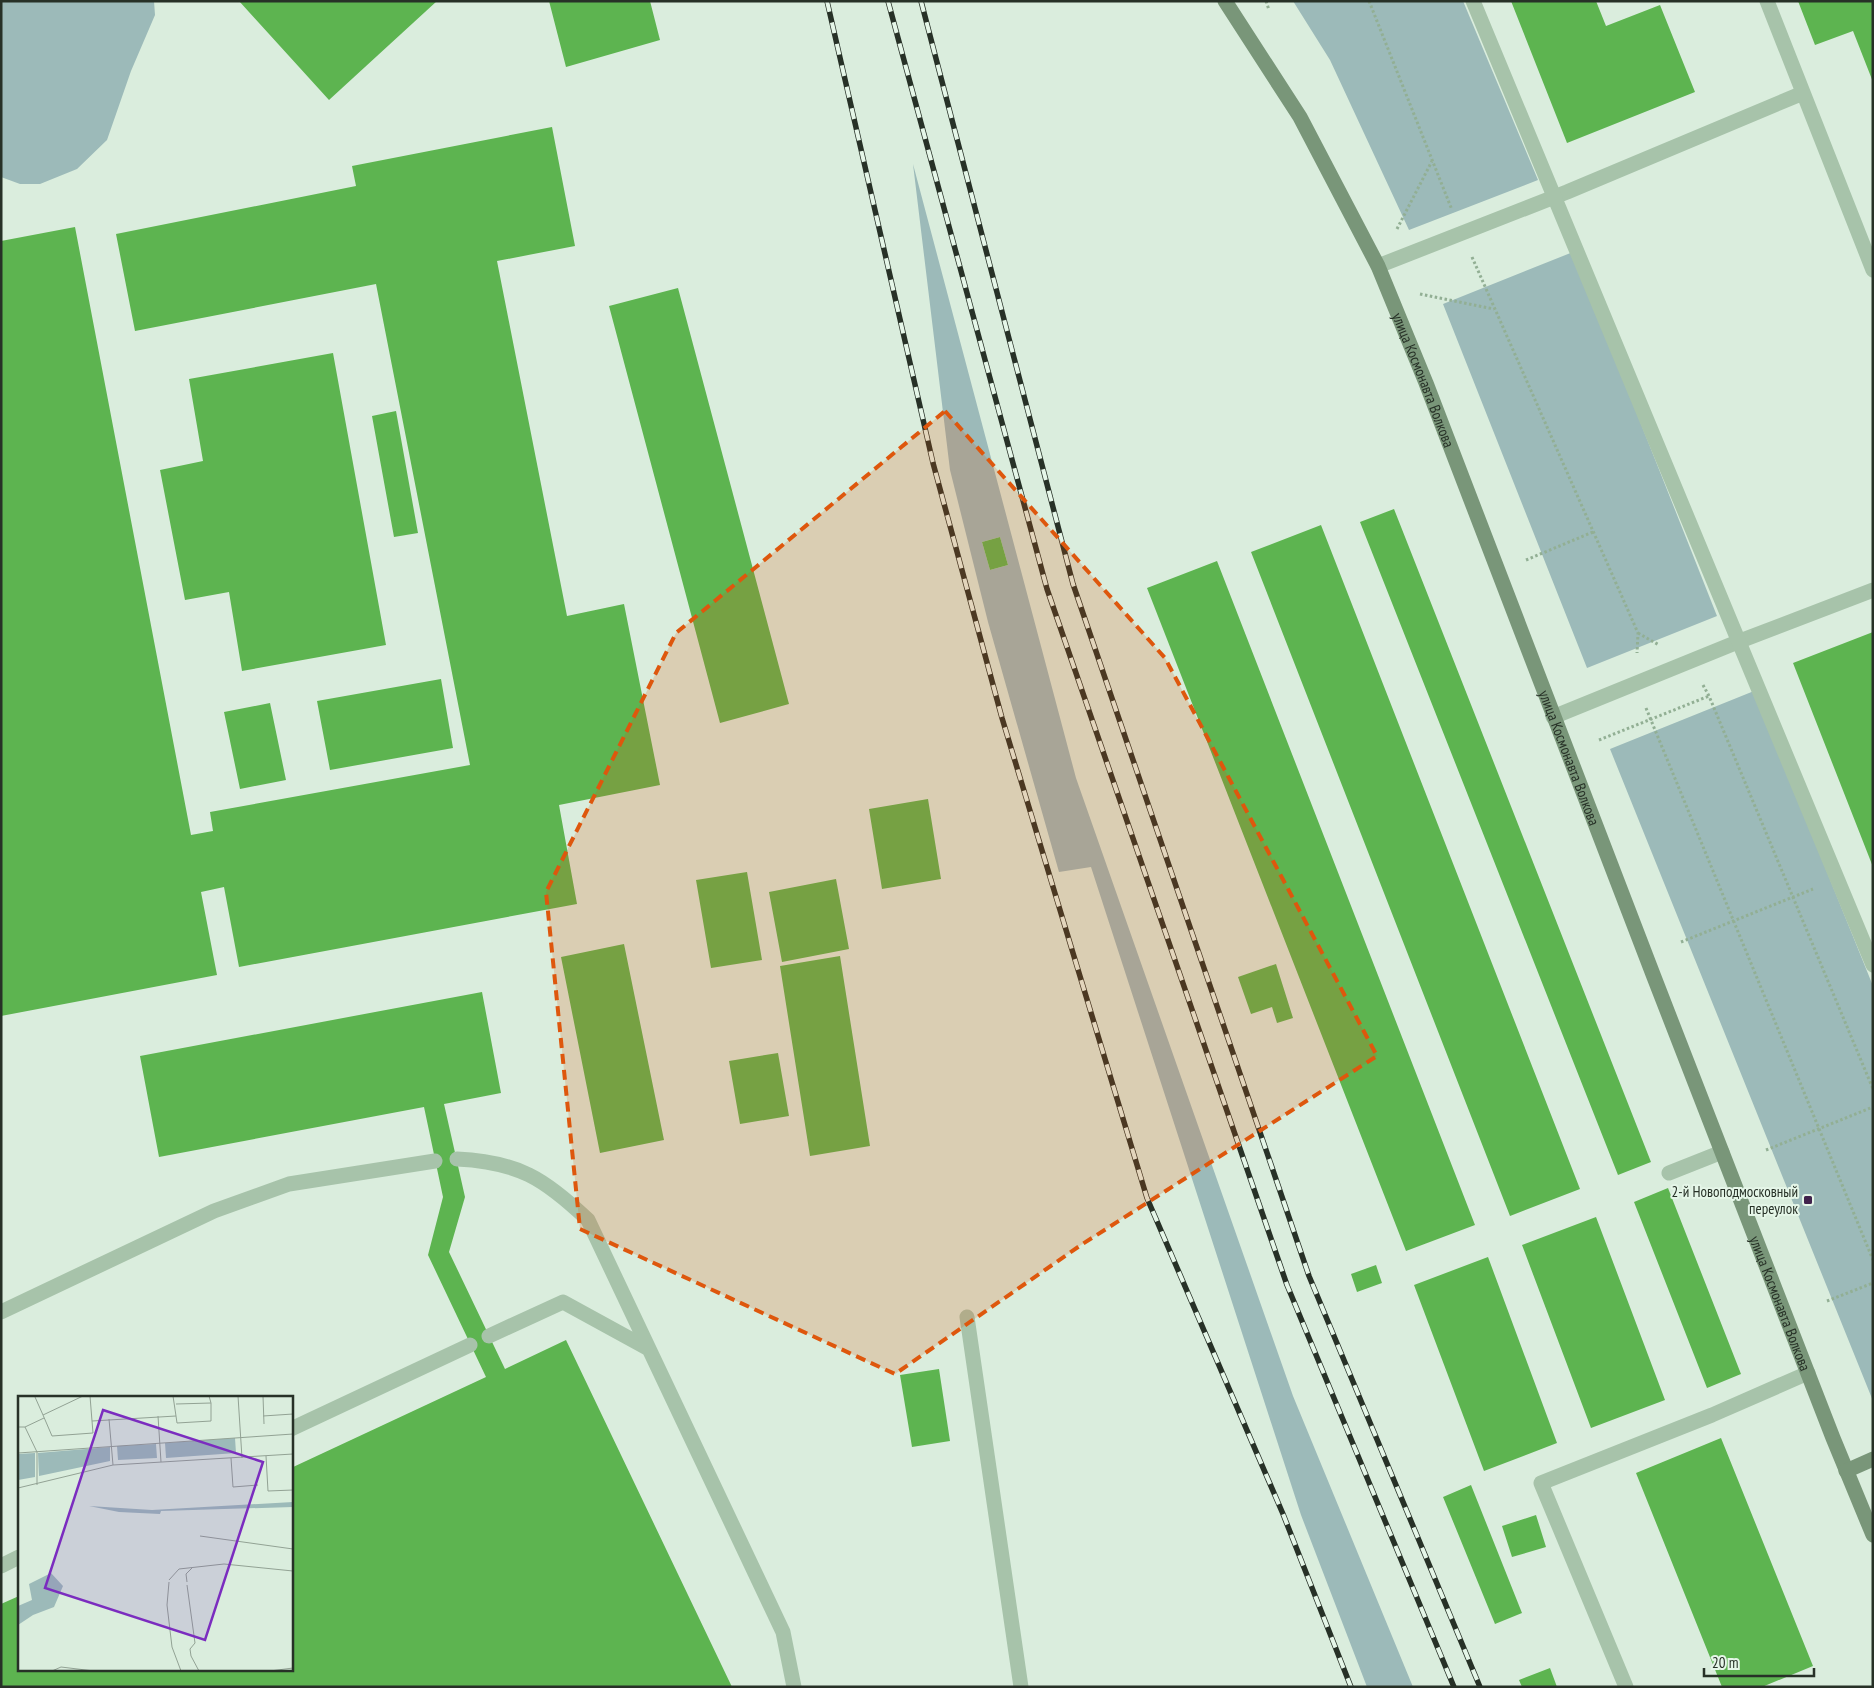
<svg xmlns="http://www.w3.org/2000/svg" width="1874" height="1688" viewBox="0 0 1874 1688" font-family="'PT Sans Narrow',sans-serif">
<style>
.green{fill:#9cbab9;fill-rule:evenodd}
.building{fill:#5db450}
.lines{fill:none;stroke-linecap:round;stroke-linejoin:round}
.path{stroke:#92af94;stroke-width:3;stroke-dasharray:2.5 2.5;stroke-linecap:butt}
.lane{stroke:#a7c3aa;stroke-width:15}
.street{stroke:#a7c3aa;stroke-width:15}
.secondary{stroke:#799679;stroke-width:15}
.rail-casing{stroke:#273127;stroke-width:5.5}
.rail{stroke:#e5f6e8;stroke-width:4;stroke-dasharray:11;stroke-linecap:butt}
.marked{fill:#de570d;fill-opacity:0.2;stroke:#de570d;stroke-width:4;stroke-dasharray:10 6;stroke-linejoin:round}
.poi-dot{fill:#40224c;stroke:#e5f6e8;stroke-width:2}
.labels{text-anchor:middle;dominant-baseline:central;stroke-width:4;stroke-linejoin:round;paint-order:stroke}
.street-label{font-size:15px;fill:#273127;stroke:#e5f6e8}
.poi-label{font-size:15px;fill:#273127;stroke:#e5f6e8;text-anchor:end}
.inset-road{fill:none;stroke:#92a294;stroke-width:1}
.view{fill:#7b2cbf;fill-opacity:0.15;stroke:#7b2cbf;stroke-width:2.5}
.inset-edge{fill:none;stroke:#273127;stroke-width:2.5}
</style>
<rect width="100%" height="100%" fill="#daeddd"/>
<!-- green -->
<path class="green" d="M1,1h153l1,14 -24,56 -24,69 -30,29 -37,15h-20l-19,-7z
M1293,1h170l75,179 -129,50 -79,-170z
M913,164l163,614 217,618 120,291h-46l-66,-172 -210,-648 -32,5 -71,-250 -38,-152zM1000,537l8,28 -18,5 -8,-28z
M1573,252l144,364 -130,52 -144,-364z
M1754,691l119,295v415l-263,-652z"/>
<!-- building -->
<path class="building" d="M239,1h198l-108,99z
M549,1h101l10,39 -94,27z
M1511,1h85l10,25 54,-21 35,87 -128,51z
M1798,1h75v81l-20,-51 -38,14z
M552,127l23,119 -78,15 70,355 57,-12 36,181 -101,20 18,99 -338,63 -15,-80 -23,5 16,83 -216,41v-775l74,-14 116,608 22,-4 -3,-19 260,-47 -94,-481 -241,47 -19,-97 240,-48 -4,-20z
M678,288l111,416 -69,19 -111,-417z
M333,353l53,292 -144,26 -13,-79 -44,8 -25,-130 43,-9 -14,-82z
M396,411l22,122 -24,4 -22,-121z
M1394,509l257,653 -33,13 -258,-653z
M1321,525l259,664 -70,27 -259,-664z
M1000,537l8,28 -18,5 -8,-28z
M1217,561l258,664 -69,26 -259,-663z
M1873,632v235l-80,-204z
M441,679l12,69 -123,22 -13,-69z
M270,703l16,77 -46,9 -16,-77z
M928,799l13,80 -59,10 -13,-80z
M747,872l15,88 -51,8 -15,-88z
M836,879l13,70 -67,13 -13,-70z
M624,944l40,196 -64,13 -39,-196z
M840,956l30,190 -60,10 -30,-190z
M1276,964l17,54 -16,5 -5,-16 -21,7 -13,-37z
M482,992l19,101 -57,11 21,93 -16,55 56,117 61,-29 166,347h-731v-83l18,-8v73h272v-201l195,-91 -58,-122 15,-58 -19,-90 -265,50 -19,-101z
M778,1053l11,63 -49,8 -11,-63z
M1668,1188l73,186 -34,14 -73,-186z
M1596,1217l69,183 -74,28 -69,-183z
M1488,1257l69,186 -73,28 -70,-186z
M1376,1265l6,18 -25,9 -6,-18z
M939,1369l11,72 -38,6 -12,-72z
M1721,1438l92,228 -51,21h-40l-86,-214z
M1471,1485l51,128 -27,11 -52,-127z
M1536,1515l10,32 -34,10 -10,-31z
M1550,1668l7,19h-35l-3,-7z"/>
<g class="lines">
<!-- path -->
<path class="path" d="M1266,1l3,9
M1369,1l83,209
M1397,229l35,-68
M1472,257l166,376 -1,20
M1420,294l74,15
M1526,560l67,-28
M1638,633l21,12
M1703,685l6,11 164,393
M1646,708l227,552
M1599,740l110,-44
M1681,942l132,-53
M1766,1150l107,-43
M1827,1301l46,-18"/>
<!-- lane -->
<path class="lane" d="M1767,1l106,269
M1378,266l189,-74 236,-99
M1553,717l187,-76 133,-51
M457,1159c61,3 87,19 131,61l195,412 11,55
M1669,1173l53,-21
M1,1312l213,-101 75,-27 146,-23
M967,1317l54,370
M489,1336l74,-34 84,46
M291,1429l179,-84
M1,1566l18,-9
M1626,1687l-85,-204 171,-68 96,-42"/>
<!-- street -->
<path class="street" d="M1473,1l400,964"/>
<!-- secondary -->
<g class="secondary">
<path id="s1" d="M1225,1l75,116 78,149 48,117 228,594 179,461 40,97"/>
<path d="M1846,1471l27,-12"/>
</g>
<defs>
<path id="rail" d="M827,1l106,462 69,255 145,480 136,316 68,173
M888,1l159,588 240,696 167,402
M921,1l152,583 236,692 171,411"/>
</defs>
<!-- rail casing -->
<use href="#rail" class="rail-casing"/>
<!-- rail -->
<use href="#rail" class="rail"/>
</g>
<!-- marked area -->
<path class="marked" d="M945,411l220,247 212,398 -296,189 -186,129 -315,-145 -34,-337 130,-259z"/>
<!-- markers -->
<rect class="poi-dot" x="1803" y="1195" width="10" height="10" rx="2.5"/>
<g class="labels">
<!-- street labels -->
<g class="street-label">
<text stroke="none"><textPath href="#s1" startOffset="429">улица Космонавта Волкова</textPath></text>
<text stroke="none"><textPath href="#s1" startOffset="834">улица Космонавта Волкова</textPath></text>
<text stroke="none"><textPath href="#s1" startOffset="1419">улица Космонавта Волкова</textPath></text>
</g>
<!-- poi labels -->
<g class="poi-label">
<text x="1798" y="1191">2-й Новоподмосковный<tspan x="1798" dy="17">переулок</tspan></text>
</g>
</g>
<!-- overview -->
<g transform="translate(18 1396)">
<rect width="275" height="275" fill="#daeddd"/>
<path d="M217,42l1,15 -70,5 -1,-15zM138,48l1,14 -39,2 -1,-14zM92,51v14l-71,15 -1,-23zM17,57v24l-17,3v-26zM275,106v5l-132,4 -1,3 -41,-2 -30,-6 63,4zM33,177l12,13 -9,21 -21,8 -15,10v-19l14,-6 -3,-16z" fill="#9cbab9"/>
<path class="inset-road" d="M72,0l2,25 84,-5 -3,-20M220,0l4,62M245,0l1,28M17,1l8,18 40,-19M158,8l35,-1 -2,-7M25,19l9,21 41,-3 -1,-12M140,20l3,46M158,20l1,7 34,-2v-18M245,20l30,-2M91,23l4,46M0,31h7l12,25v33M7,31l19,-9M0,57l275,-19M248,60l2,35 25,-1M213,62l2,29 25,-2M0,92l95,-23 180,-11M182,140l93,13M151,184l10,-11 45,-5 69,7M151,186l-2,23 5,42 9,24M169,186l-1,-8 6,-6M169,189l8,58 -5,6 1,7 8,15M34,275l9,-4 33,4M252,275l23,-3"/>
<path class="view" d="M85,14l160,52 -58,178 -160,-52z"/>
<rect width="275" height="275" class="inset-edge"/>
</g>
<!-- border -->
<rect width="1874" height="1688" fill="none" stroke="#273127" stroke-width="5"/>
<!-- scale -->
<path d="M1704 1668v8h110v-8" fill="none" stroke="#273127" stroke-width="2.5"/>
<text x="1712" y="1668" font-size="15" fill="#273127" stroke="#e5f6e8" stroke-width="4" paint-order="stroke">20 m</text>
</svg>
